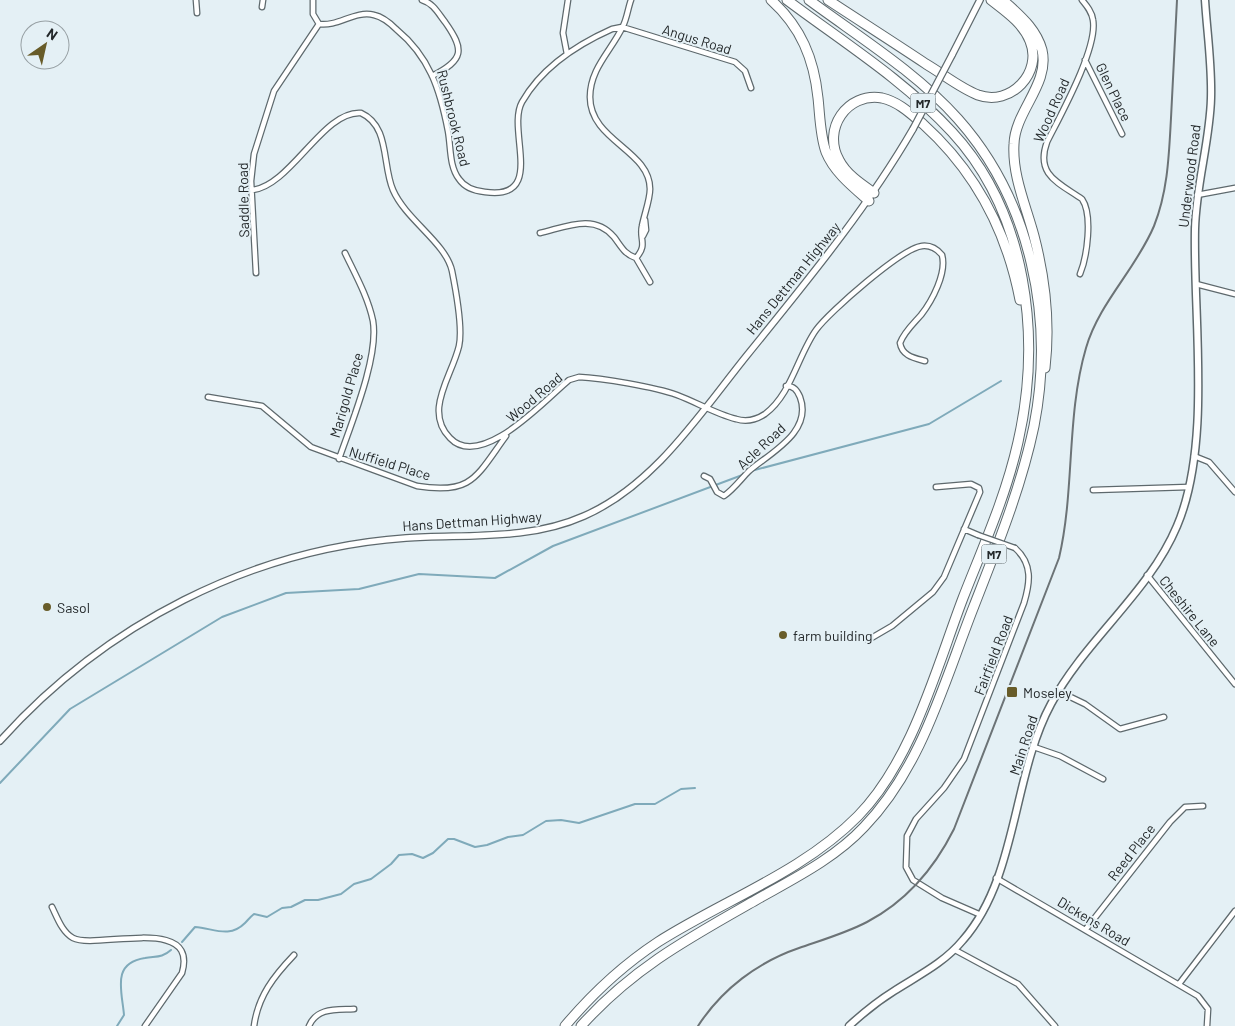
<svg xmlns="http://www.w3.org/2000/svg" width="1235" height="1026" viewBox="0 0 1235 1026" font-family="Barlow,sans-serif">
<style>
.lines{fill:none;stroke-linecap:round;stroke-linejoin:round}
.stream{stroke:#7faaba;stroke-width:2}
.minor-casing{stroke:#5e696d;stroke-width:7}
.tertiary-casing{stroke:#5e696d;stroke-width:8}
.secondary-casing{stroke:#5e696d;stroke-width:9}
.motorway-casing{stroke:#5e696d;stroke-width:11}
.minor{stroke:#fff;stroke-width:4.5}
.tertiary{stroke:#fff;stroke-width:5.5}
.secondary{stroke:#fff;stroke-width:6}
.motorway{stroke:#fff;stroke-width:9}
.rail{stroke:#6c7376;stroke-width:2}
.minor-bridge-casing{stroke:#5e696d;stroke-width:7;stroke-linecap:butt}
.tertiary-bridge-casing{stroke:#5e696d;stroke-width:8;stroke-linecap:butt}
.minor-bridge{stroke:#fff;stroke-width:4.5}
.tertiary-bridge{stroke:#fff;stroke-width:5.5}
.poi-dot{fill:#685c29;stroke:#e4f0f5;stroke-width:2}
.labels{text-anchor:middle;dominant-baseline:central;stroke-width:4;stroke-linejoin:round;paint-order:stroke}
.shield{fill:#e4f0f5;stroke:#5d6467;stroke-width:1}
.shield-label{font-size:12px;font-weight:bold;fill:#23282a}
.street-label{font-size:14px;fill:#23282a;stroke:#e4f0f5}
.poi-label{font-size:14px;fill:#23282a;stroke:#e4f0f5;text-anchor:start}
</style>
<rect width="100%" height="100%" fill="#e4f0f5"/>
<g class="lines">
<!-- stream -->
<path class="stream" d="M751,471l178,-47 72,-43
M0,783l70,-74 152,-92 64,-24 73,-4 60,-15 76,4 58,-32 192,-72
M182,942l13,-15c18,1 34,12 50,-4 3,-3 5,-6 9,-9l13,3 15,-9 9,-1 14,-7h13l23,-6 13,-10 17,-5 20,-15 8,-9 13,-1 11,4 10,-5 15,-14h6l21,8 12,-2 21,-8 15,-2 23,-14 15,-1 18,3 56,-19h20l26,-15 14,-1
M117,1026l7,-11c-2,-24 -13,-52 21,-57 11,-2 17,0 26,-8"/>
<defs>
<path id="minor" d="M196,0l1,13
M313,0v14l6,10c19,3 36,-14 55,-9 9,2 16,8 22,14 34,28 44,61 52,102 3,16 1,35 11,48 6,9 16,12 26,13 62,9 21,-62 37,-90 20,-35 54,-57 90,-73l10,-2 113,35 10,9 6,17
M422,0c11,3 16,13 23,22 20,28 19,38 -13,54
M631,0c-3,8 -4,18 -8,26 -11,24 -33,42 -33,71 0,44 60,53 60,92 0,11 -6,26 -8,37 -3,14 6,18 -6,32
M262,7l1,-7
M567,54l-4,-21 5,-33
M1085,60l37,74
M252,190c39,-4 71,-80 109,-77 29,13 21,52 32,77 13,30 53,53 59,81 4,20 11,57 7,75 -5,21 -18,40 -20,61 -1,12 3,23 11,31 31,33 96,-39 119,-58l10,-3c23,1 76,10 98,18 19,7 39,19 59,24 10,3 20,1 29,-5 26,-19 33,-59 51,-84 13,-18 86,-82 106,-84 9,-1 15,3 20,9 5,18 -10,46 -21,60 -8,9 -17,17 -21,28 2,13 14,15 25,18
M1197,195l38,-7
M540,233c26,-6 54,-20 74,4 7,9 10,17 22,21
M643,236l3,-6 -1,-10
M636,258l14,24
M256,273l-5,-92 3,-27 20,-63 45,-67
M1080,274c7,-17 13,-59 2,-75 -23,-16 -47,-24 -35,-57 13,-26 51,-94 46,-122 -1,-8 -6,-14 -11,-20
M1196,284l39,10
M208,397l54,9 49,41 106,39c55,9 59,-9 89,-50
M1194,456l15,6 26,30
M339,459c12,-35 40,-102 34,-138 -5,-24 -18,-47 -28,-68
M704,476l6,3 7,13 7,4c10,-7 17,-17 25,-25 21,-18 64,-39 51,-74 -3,-7 -6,-11 -14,-11
M1093,490l96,-3
M964,529l14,6
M1147,575l88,109
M868,640l24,-14 41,-34 11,-15 36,-85 -1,-4 -8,-4 -35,3
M1058,691l27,13 35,25 44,-12
M1034,747l26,9 43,23
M996,878l202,118 10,13 -1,17
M52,907c5,10 10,25 21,31 23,12 126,-24 109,35l-37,53
M981,915l-39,-17 -29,-18 -7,-13 1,-31 9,-17 28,-31 20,-29 60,-156c6,-20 9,-39 -9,-55
M1086,929l84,-107 15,-15 18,-1
M955,950l63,34 37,42
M1179,984l56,-73
M254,1026c4,-30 20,-50 40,-71
M309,1026c8,-19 28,-16 45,-17"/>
<path id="tertiary" d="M952,55l28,-55
M0,741c104,-116 250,-192 406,-203 60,-4 122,3 178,-22 71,-31 117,-104 164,-162 59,-73 118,-144 165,-225"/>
<path id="secondary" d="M849,1026c14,-13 29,-25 45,-35 25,-16 50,-28 69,-51 55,-63 49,-164 88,-236 34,-64 98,-111 126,-178 35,-82 16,-208 18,-297 1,-45 15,-88 16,-131 1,-33 -4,-66 -6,-98"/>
<path id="motorway" d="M771,0c30,27 43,59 47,98 2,18 2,37 8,54 8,20 27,35 43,49
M828,0c32,21 65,42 98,64 17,10 34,24 52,31 33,12 65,-23 52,-54 -7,-18 -25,-30 -39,-41
M1003,0c16,15 33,28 39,50 8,34 -27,61 -28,94 -2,31 12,62 20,92 11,42 16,89 11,132
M874,193c-13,-9 -28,-19 -35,-33 -17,-31 8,-68 43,-62 17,4 29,16 41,26 52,47 84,108 97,176
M565,1026c27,-32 58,-61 93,-84 66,-42 145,-70 200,-126 54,-55 78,-147 105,-218 20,-51 43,-102 55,-156 24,-105 9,-229 -66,-310 -48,-52 -109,-90 -165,-132
M581,1026c52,-58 108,-88 175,-126 37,-21 78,-41 108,-73 58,-60 80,-145 110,-221 23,-59 47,-118 60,-180 21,-107 -3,-225 -76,-307 -42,-47 -99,-82 -149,-119"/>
</defs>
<!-- minor casing -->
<use href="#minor" class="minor-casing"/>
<!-- tertiary casing -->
<use href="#tertiary" class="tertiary-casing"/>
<!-- secondary casing -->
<use href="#secondary" class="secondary-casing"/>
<!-- motorway casing -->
<use href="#motorway" class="motorway-casing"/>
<!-- minor -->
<use href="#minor" class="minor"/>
<!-- tertiary -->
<use href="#tertiary" class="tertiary"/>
<!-- secondary -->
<use href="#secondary" class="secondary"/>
<!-- motorway -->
<use href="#motorway" class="motorway"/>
<!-- rail -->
<path class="rail" d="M698,1026c24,-37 60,-64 101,-78 23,-8 47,-15 68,-26 40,-21 67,-53 87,-93l105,-271c16,-68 7,-142 27,-210 13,-45 50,-79 68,-122 14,-35 15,-72 17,-108 2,-40 4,-79 6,-118"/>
<defs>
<path id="minor-bridge" d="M978,535l37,13"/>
<path id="tertiary-bridge" d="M913,129l39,-74"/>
</defs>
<!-- minor-bridge casing -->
<use href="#minor-bridge" class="minor-bridge-casing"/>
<!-- tertiary-bridge casing -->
<use href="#tertiary-bridge" class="tertiary-bridge-casing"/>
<!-- minor-bridge -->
<use href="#minor-bridge" class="minor-bridge"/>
<!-- tertiary-bridge -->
<use href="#tertiary-bridge" class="tertiary-bridge"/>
</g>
<!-- markers -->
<g class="poi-dot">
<circle cx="47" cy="607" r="5"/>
<circle cx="783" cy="635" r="5"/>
<rect x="1006" y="686" width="12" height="12" rx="2.5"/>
</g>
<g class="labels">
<!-- shield labels -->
<g class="shield">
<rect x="910.5" y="93.5" width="25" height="19" rx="4"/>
<rect x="981.5" y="544.5" width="25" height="19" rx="4"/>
</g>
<g class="shield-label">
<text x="923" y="103">M7</text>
<text x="994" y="554">M7</text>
</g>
<!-- street labels -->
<g class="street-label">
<text transform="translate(697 39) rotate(17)">Angus Road</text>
<text transform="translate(1114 92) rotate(64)">Glen Place</text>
<text transform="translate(1051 110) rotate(-66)">Wood Road</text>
<text transform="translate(454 118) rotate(76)">Rushbrook Road</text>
<text transform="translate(1189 176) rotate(-83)">Underwood Road</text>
<text transform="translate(243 200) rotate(-91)">Saddle Road</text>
<text transform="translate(793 278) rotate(-51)">Hans Dettman Highway</text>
<text transform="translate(346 395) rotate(-74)">Marigold Place</text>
<text transform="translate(534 397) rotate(-40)">Wood Road</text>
<text transform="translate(761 446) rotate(-43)">Acle Road</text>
<text transform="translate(390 463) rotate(17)">Nuffield Place</text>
<text transform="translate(472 521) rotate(-4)">Hans Dettman Highway</text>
<text transform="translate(1190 611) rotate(51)">Cheshire Lane</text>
<text transform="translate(993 655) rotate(-69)">Fairfield Road</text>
<text transform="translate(1023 745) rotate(-72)">Main Road</text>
<text transform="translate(1131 852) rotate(-52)">Reed Place</text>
<text transform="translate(1094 921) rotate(31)">Dickens Road</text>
</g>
<!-- poi labels -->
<g class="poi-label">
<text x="57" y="607">Sasol</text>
<text x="793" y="635">farm building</text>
<text x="1023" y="692">Moseley</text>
</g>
</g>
<!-- north arrow -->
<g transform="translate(45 45) rotate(34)"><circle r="24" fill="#e4f0f5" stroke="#97a0a4"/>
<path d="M0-4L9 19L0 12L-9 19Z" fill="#685c29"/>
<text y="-8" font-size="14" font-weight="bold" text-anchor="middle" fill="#23282a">N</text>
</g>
</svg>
